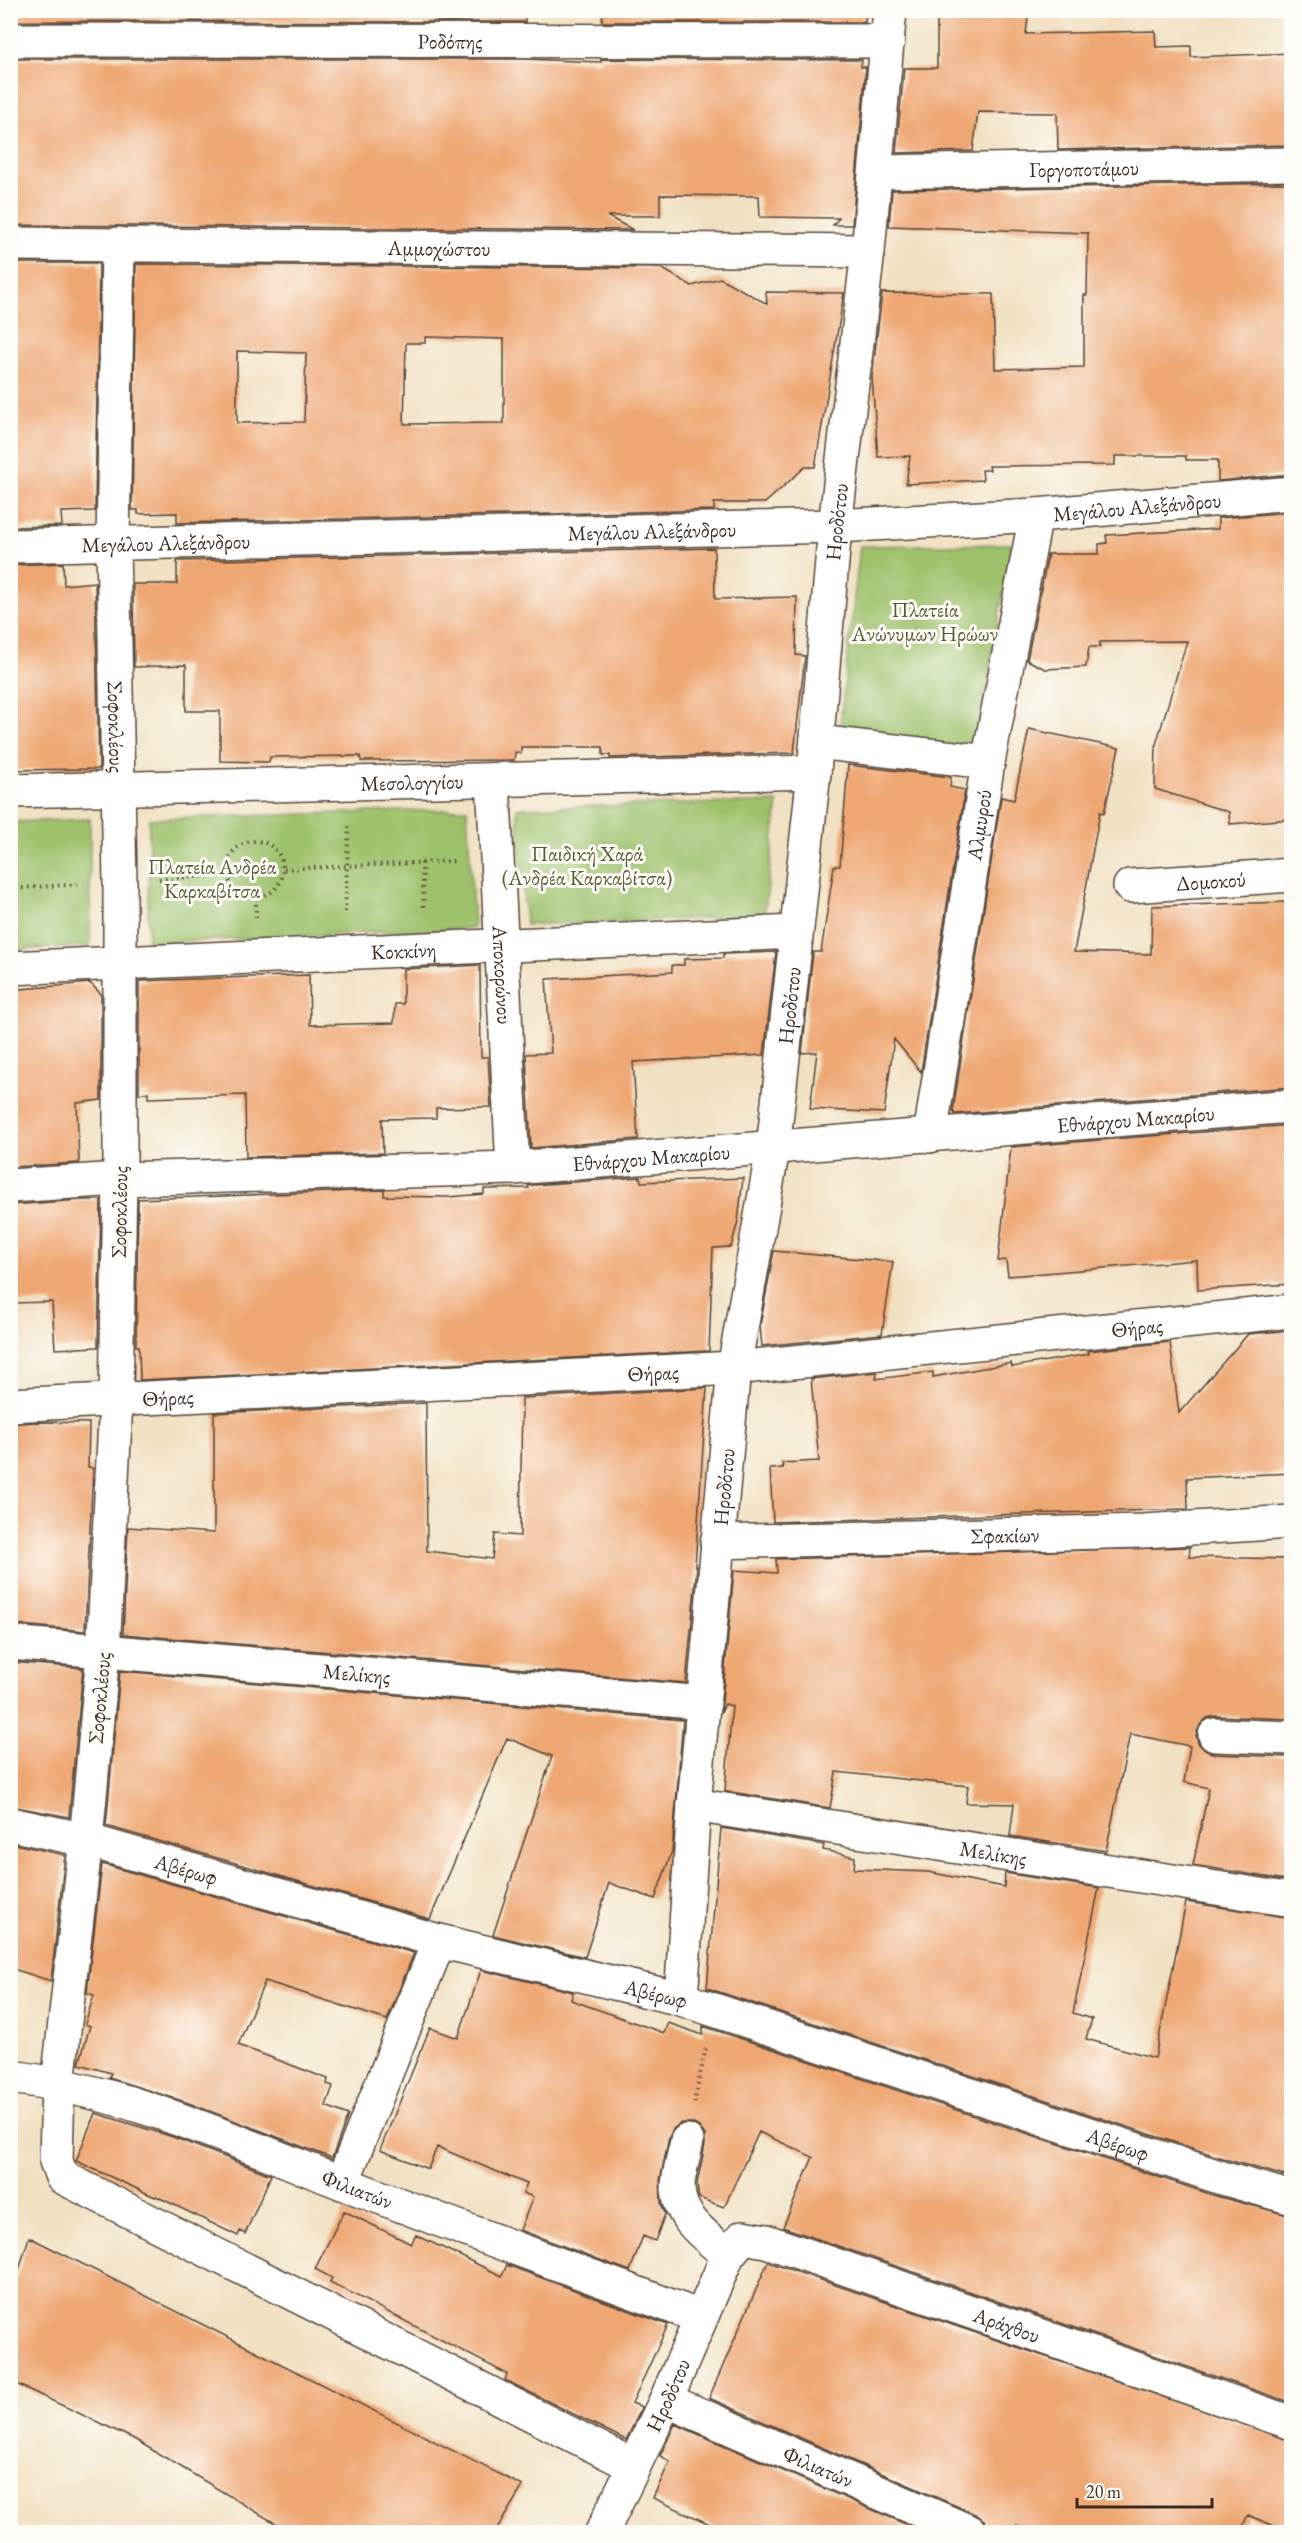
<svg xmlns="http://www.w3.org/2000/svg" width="1302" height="2543" viewBox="0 0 1302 2543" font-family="'EB Garamond',serif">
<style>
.green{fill:#9dc16b;stroke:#6c7644;stroke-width:1.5}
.building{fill:#eea773;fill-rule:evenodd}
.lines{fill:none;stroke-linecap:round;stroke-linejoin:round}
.minor-casing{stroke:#564537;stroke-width:36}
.path{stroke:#564537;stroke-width:4;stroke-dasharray:1.5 4.5;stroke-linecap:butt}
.minor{stroke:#fff;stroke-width:33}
.labels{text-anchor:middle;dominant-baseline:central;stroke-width:6;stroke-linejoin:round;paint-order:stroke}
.street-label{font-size:21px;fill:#3b2a1e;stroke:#fdfcf7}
.park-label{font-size:21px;fill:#585735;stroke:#fdfcf7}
</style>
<rect width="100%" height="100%" fill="#fdfcf7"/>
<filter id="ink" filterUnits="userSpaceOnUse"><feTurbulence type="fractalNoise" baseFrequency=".0167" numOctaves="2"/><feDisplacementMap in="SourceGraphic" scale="12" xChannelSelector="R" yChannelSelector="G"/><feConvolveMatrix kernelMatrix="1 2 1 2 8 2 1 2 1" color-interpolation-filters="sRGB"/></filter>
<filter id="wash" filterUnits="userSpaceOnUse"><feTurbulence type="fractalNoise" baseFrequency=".008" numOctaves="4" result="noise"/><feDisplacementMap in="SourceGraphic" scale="24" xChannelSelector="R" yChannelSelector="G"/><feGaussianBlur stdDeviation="1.35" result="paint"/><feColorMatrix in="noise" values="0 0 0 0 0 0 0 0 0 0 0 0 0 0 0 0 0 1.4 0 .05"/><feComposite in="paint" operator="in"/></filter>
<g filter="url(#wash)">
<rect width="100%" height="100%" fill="#f1e1c3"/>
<!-- green -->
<path class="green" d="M1012,544l-37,203 -136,-13 21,-188z
M778,802l-14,114 -238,9 -9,-117z
M467,809l7,119 -326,15 1,-124z
M90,819v127l-79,4v-128z"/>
<g id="blocks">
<!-- building -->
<path class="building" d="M10,10h515v12l-515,-1z
M603,10h263l-1,12h-263z
M937,10h92l-3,24 129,-3 1,16 35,-1v11l101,-4v92l-234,5 -1,-37 -79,-1 -5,39 -77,2 8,-85h33z
M10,59h514l77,3v-3l261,1 -1,7h5l-14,158h-19l6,-7 -79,-1 -1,-21 -99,-1v21h-53l26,14 -623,-5z
M1292,183v291l-74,7v-21h-32v-4h-71v9l-126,1 1,4h-8l1,10 -77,4 4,-28 -32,1 -6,-79 10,-85 111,1 2,75 89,-2v-72h3l1,-62 -199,-7 3,-36z
M10,263h89l-4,248 -34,1 1,14 -52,1z
M136,264l525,4 31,18 28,-8 47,26 -1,-12 78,1 -29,174h-10l-40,36h-51v7l-537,13v-10l-39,1v-4h-6zM425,337l79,2v84l-100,1 2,-81h19zM237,351l69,2 -2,69 -67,1z
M1292,512v307l-62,5 -1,-12 -74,-23 1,-45 31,-103 -87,1v5h-11l-3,20 -41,2 -18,-9 21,-106h51v-10l8,-1 -1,-8 112,-6v-11z
M714,548l1,51 82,-2 -1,58 9,1 -11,97 -184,5v-3h-7v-8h-82v6l-6,-1 -1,8 -153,1 -1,-5 -90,1 -1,5 -49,-1v-50h-34v-46l-52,2 -1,-83h44v-23z
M63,563l1,22 31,-3 4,187 -89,1v-205z
M1029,729l90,19 -15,65 -4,-1 -26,140 77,2 1,-48 140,-4v185l-337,27 -2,-3 48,-314 13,3z
M848,765l103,12 -1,10 15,3 -44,282 -27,-33 -10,74 -74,-4 7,-57 -15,1 11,-101h8l13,-86h6z
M776,952l-12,103 -131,7 5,77 -107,9 -5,-94 25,-1 -5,-74 126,-7v-7h12v-6l39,-1v-4z
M480,965l1,92h7l3,50 -55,1v10l-54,1 1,34 -137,4 -1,-62 -97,3v-6l-9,2v-113l170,-6 1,50 84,-2 1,-19h8v-35z
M90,983l11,11v106l-24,3 2,60 -69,4v-177z
M1292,1125v159l-94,6 -1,-30 -189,16 -2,-16 -8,1 13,-114z
M640,1177l1,5 102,-4 -5,43 -7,26 -18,1 -4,103 -569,29 -1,-34h-3l2,-147 246,-9v6l64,1 36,-3v-5l45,-1 -1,-2 6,-1z
M81,1200h20l-3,147 -43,2 -3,-47 -42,1v-98z
M774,1251l119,11 -11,72 -120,12 -2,-20z
M1292,1330v143l-105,5 1,31 -415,13 -3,-53 13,-1 -1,-5 37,-2 -8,-82 66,-7 -1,7 57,-7v5l78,-14 1,4 77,-13 -1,-3 82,-9 9,71 69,-79z
M707,1388l-12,178h2l-11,117 -563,-49 5,-107 86,6v-120l212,-10 1,148 65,8 3,-25 25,2 2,-138z
M35,1422l54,1 -1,44 5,1 -8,163 -75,-7 4,-147h-4v-53z
M1190,1547l-1,10 103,2v160l-77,-3 -8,2 -7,7 -4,10 2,8 7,7 9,4 78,3v124l-99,-16 16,-77 -25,-6 6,-36 -60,-12 -24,117 -96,-15 4,-32 -48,-1 2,-17 -132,-14 -6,36 -105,-17 7,-85 -7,-2 -4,9 13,-143 43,3 -1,-14z
M10,1662l73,6 -14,149 -59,-11z
M120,1671l563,49 -11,131 -17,48 -46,-16 -24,74 -92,-22 59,-179 -45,-18 -77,181 -324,-93z
M721,1828l103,17 -1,5 32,7 -1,12 74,3 76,15 1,-14 94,15 -26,125 19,6 -6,20 69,19 31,-156 106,16v260l-64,-18 -521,-172z
M10,1843l55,12 -14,126 -41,-13z
M102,1864l312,89 -27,67 -122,-39 -27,64 90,34 -1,5 6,2 -7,20 22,9 -16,43 -146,-56 -77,-24 2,-5 -32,-9 11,-38 -5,-2 9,-29 -7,-2z
M481,1970l92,22 -2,8 93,33 4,-10 35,12v-9l513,170 76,20v187l-509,-176 30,-70 -54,-25 -35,75 -25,-9 -1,-4 -1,-10 8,-39v-10l-6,-8 -7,-4h-10l-8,5 -5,9 -9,43 1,22 4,12 -10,27 -12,-5 -13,35 -110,-41 13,-33 -10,-4 4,-9 -90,-37 -9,22 -48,-19 50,-122 28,10z
M95,2113l78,24 98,38 -26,59 -5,-3 -2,5 -82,-40 -1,1 -79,-36z
M344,2211l67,33 5,-9 86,41 5,-11 161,60 -36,78 10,4 -16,33 -121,-60 2,-6 -177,-92 2,-4 -17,-9z
M29,2237l494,249 -28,46h-205l-156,-93 -124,-58v-81z
M768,2262l524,179v66l-8,23 -36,-15 -8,17h-202l-22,-6 -3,6h-25l-3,-11 -8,-6 -268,-117z
M675,2424l249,108h-197l-74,-34 17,-37 -10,-5z"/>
</g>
</g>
<g filter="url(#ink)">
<use href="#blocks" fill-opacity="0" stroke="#564537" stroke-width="1.5"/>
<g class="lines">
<defs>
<g id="minor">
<path id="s1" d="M10,40l878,1"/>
<path id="s2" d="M876,172l416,-8"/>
<path id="s3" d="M10,244l858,7"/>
<path id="s4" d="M118,244l-5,300 7,337v298l-4,222 -13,252 -17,187 -28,243 -2,78 6,16 572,289"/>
<path id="s5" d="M10,546l825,-20 201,-11 256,-22"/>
<path d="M817,742l171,20"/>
<path id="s6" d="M493,780l20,388"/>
<path id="s7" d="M10,791l804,-19"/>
<path id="s8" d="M1130,886l162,-11"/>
<path id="s9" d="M10,968l786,-36"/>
<path id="s10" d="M930,1136l58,-374 48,-247"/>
<path id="s11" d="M10,1186l110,-7 393,-11 779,-62"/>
<path id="s12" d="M10,1405l724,-37 558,-57"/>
<path id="s13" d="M717,1542l426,-11 149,-9"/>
<path id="s14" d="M10,1643l694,60"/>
<path d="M1215,1735l77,3"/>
<path id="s15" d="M694,1805l598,95"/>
<path id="s16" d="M10,1824l76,16 353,101 242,58 541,179 70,20"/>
<path id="s17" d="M681,1999l13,-194 40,-437 39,-219 41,-377 21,-246 33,-275 22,-241"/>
<path id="s18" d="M10,2077c118,14 223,64 333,106 118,46 238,89 357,134"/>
<path d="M687,2141c-3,15 -9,32 -9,47 1,31 29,49 50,67"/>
<path d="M342,2183l97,-242"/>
<path id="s19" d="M666,2400l304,132"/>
<path id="s20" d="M602,2532l64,-132 62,-145 15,-18 23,4 526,182"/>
</g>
</defs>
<!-- minor casing -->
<use href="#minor" class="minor-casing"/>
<!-- path -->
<path class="path" d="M227 869a28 28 0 1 1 56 0a28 28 0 1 1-56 0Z
M422,863l2,47
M284,869l173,-8
M159,879l68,-4
M10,889l70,-5
M256,898v20
M345,912l4,-89
M694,2103l12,-55"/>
<!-- minor -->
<use href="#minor" class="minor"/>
</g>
</g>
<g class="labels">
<!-- street labels -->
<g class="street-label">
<text stroke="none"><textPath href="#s1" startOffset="440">Ροδόπης</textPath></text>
<text stroke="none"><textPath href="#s2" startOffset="208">Γοργοποτάμου</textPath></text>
<text stroke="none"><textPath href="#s3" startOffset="429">Αμμοχώστου</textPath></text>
<text stroke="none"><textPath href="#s5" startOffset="1128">Μεγάλου Αλεξάνδρου</textPath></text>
<text stroke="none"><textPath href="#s17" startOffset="1486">Ηροδότου</textPath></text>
<text stroke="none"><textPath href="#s5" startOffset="642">Μεγάλου Αλεξάνδρου</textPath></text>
<text stroke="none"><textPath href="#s5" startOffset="156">Μεγάλου Αλεξάνδρου</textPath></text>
<text stroke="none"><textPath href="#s4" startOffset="483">Σοφοκλέους</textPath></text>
<text stroke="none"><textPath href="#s7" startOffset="402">Μεσολογγίου</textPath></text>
<text stroke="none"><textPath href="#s10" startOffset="315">Αλμυρού</textPath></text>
<text stroke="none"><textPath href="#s8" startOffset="81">Δομοκού</textPath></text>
<text stroke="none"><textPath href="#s9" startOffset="394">Κοκκίνη</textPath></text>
<text stroke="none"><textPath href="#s6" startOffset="195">Αποκορώνου</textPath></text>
<text stroke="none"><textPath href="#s17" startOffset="1000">Ηροδότου</textPath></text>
<text stroke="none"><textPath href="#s11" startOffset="1128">Εθνάρχου Μακαρίου</textPath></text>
<text stroke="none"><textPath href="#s11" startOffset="642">Εθνάρχου Μακαρίου</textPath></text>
<text transform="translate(119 1212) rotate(-89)">Σοφοκλέους</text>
<text stroke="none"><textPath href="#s12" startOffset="1130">Θήρας</textPath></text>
<text stroke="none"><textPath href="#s12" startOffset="644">Θήρας</textPath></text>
<text stroke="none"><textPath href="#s12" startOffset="158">Θήρας</textPath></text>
<text stroke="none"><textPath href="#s17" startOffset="514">Ηροδότου</textPath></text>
<text stroke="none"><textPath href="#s13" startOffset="288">Σφακίων</textPath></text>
<text stroke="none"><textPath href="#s14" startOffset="348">Μελίκης</textPath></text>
<text transform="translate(99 1698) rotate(-85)">Σοφοκλέους</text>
<text stroke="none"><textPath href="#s15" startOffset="303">Μελίκης</textPath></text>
<text stroke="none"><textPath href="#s16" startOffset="182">Αβέρωφ</textPath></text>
<text stroke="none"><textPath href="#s16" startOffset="668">Αβέρωφ</textPath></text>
<text stroke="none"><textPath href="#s16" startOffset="1154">Αβέρωφ</textPath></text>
<text stroke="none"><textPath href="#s18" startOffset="366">Φιλιατών</textPath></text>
<text stroke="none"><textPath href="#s20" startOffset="606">Αράχθου</textPath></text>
<text stroke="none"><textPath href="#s20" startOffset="152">Ηροδότου</textPath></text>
<text stroke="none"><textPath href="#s19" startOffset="166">Φιλιατών</textPath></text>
</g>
<!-- park labels -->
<g class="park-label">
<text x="925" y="609">Πλατεία<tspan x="925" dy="24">Ανώνυμων Ηρώων</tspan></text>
<text x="587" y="853">Παιδική Χαρά<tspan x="587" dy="24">(Ανδρέα Καρκαβίτσα)</tspan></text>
<text x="212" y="866">Πλατεία Ανδρέα<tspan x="212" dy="24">Καρκαβίτσα</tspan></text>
</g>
</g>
<!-- margin -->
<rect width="1302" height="2543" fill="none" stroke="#fdfcf7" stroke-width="36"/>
<!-- scale -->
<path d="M1077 2498v9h135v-9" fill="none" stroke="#3b2a1e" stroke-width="3"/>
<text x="1086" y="2498" font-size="18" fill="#3b2a1e" stroke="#fdfcf7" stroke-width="4.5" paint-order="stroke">20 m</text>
</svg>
